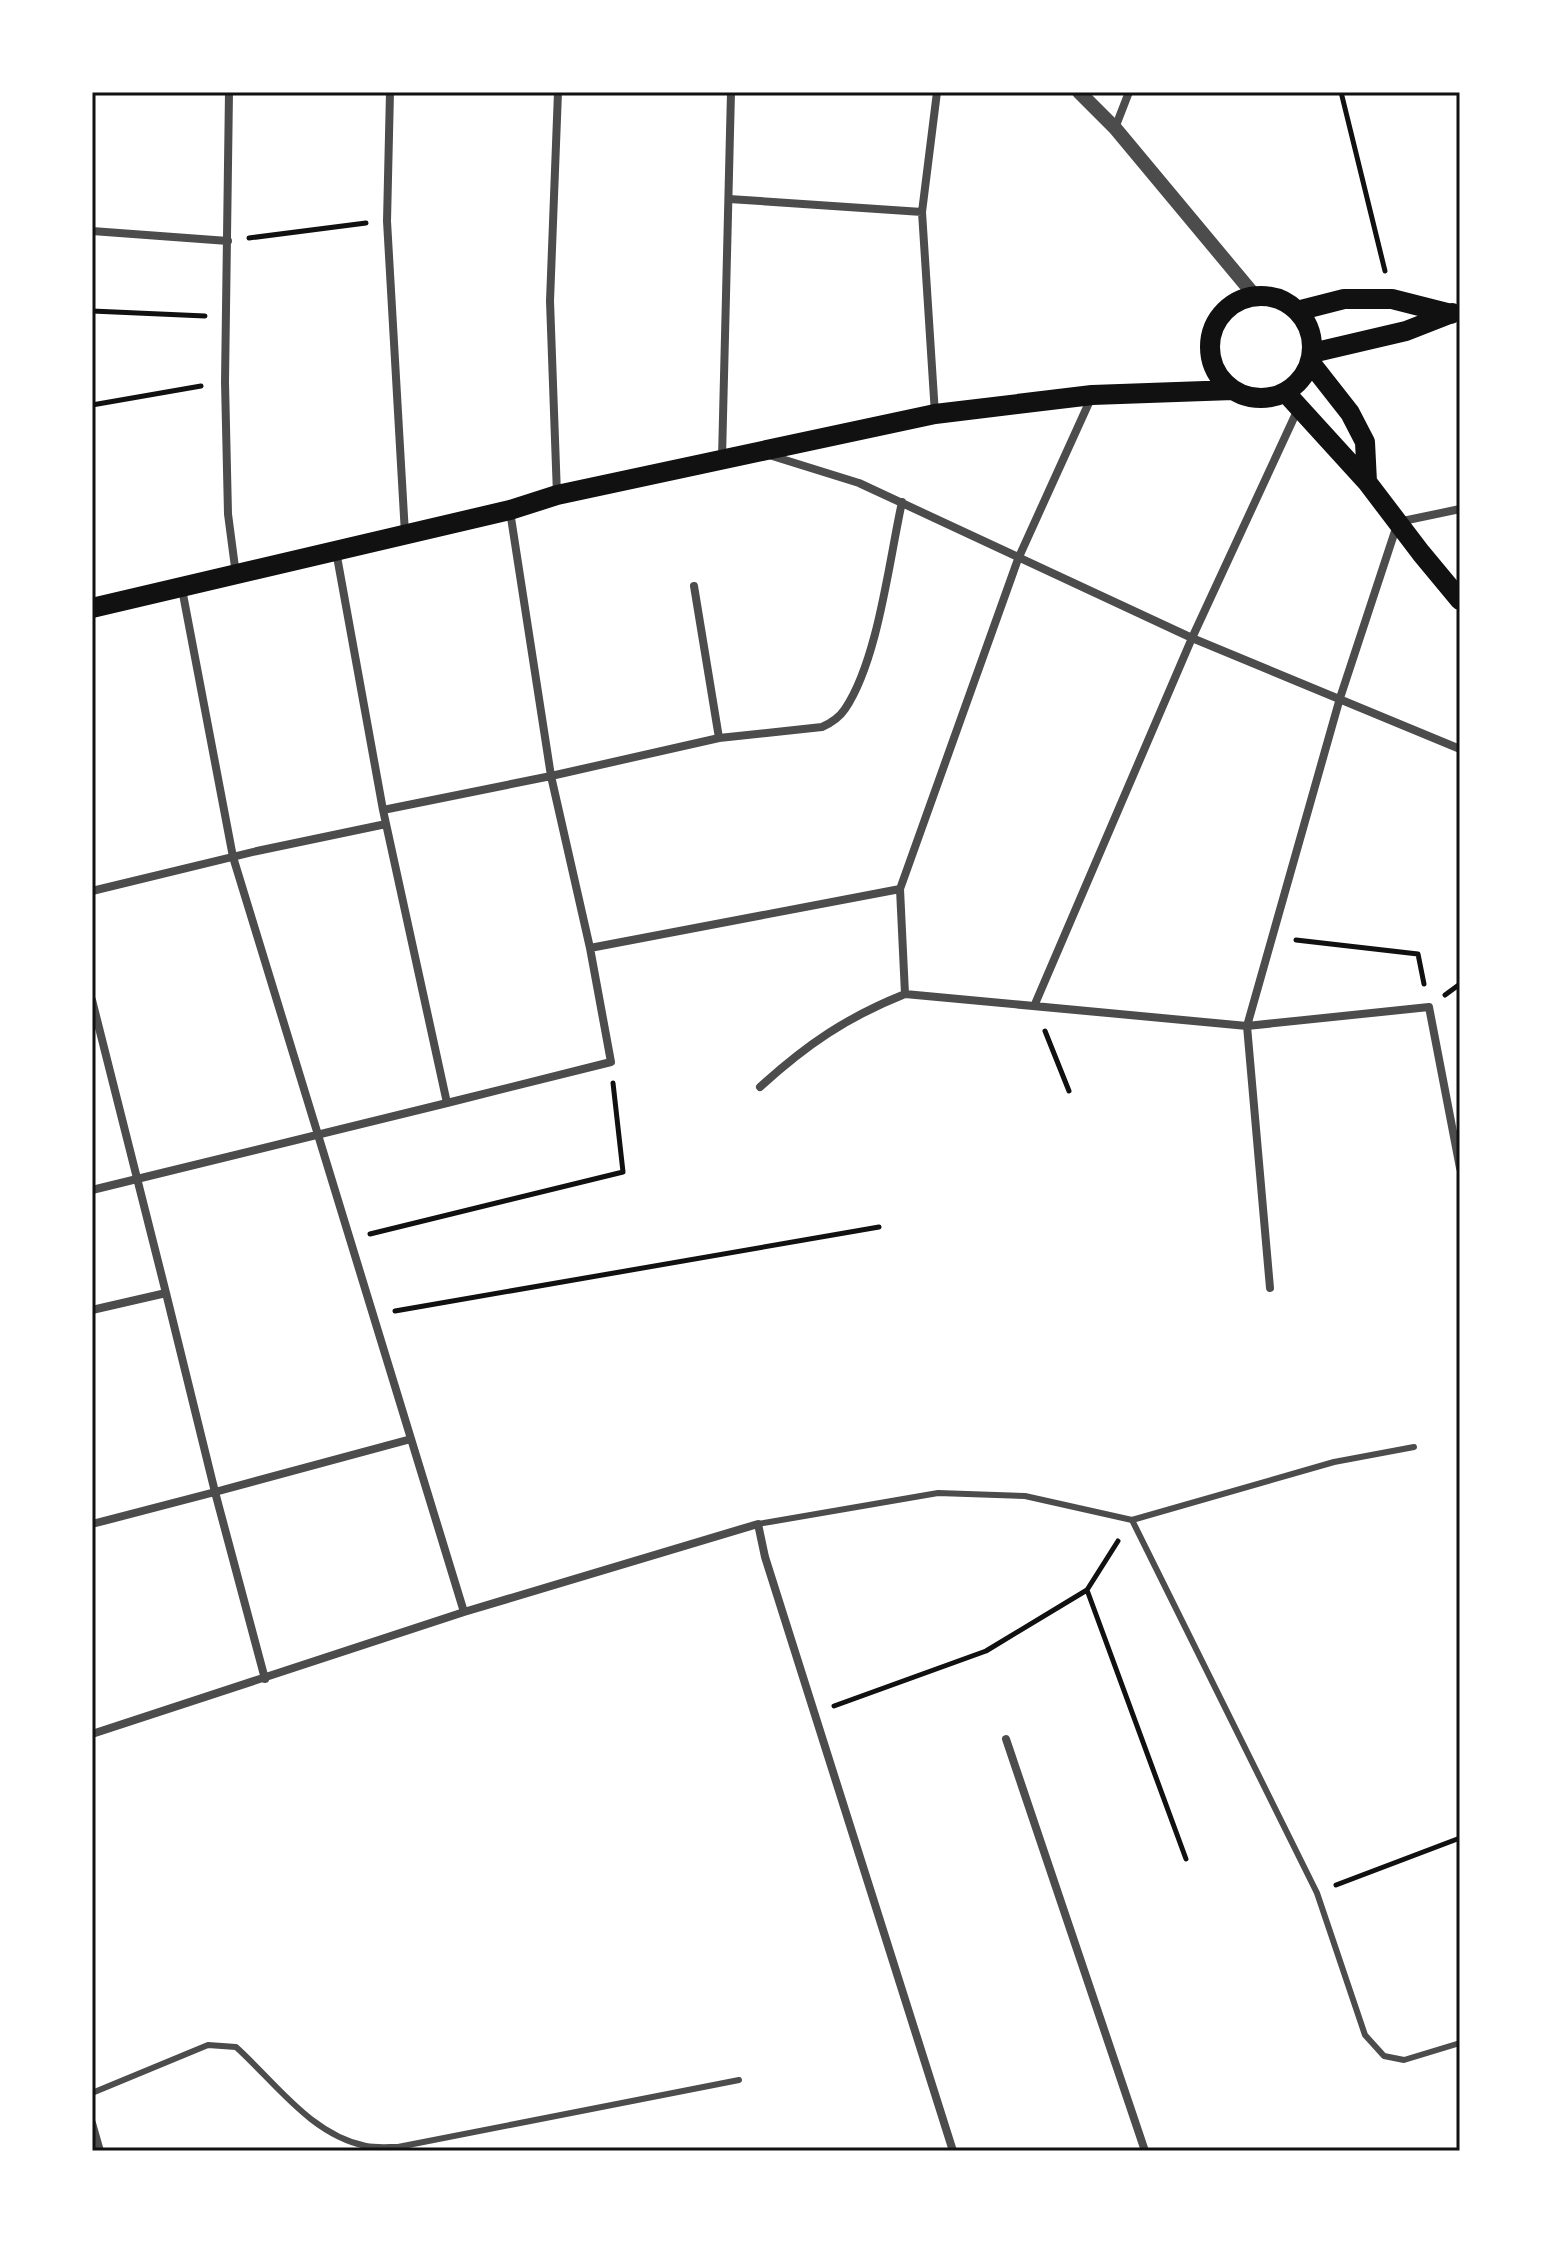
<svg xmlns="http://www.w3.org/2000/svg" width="1552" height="2243" viewBox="0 0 1552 2243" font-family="Barlow,sans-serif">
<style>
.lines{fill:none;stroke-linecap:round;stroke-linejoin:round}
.path{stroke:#111;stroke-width:5}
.service{stroke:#4c4c4c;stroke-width:6}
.minor{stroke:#4c4c4c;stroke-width:8}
.tertiary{stroke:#4c4c4c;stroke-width:14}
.primary{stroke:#111;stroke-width:20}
.neatline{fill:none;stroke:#111;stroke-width:3}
</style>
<rect width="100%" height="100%" fill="#fff"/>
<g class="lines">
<!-- path -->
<path class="path" d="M1341,92l44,179
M249,238l117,-15
M92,311l113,5
M92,405l109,-19
M1296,940l122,14 6,30
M1445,995l15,-11
M1045,1031l24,60
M370,1234l253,-62 -10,-89
M395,1311l484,-84
M1087,1590l99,269
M834,1706l152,-55 101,-61 31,-49
M1336,1885l124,-47"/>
<!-- service -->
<path class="service" d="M1132,1520l185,373 48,142 19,21 20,4 56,-17
M758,1524l180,-31 87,3 107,24 202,-58 80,-15
M92,2093l116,-48 28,2c39,35 75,88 130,99 10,2 22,1 32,1l341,-67"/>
<!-- minor -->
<path class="minor" d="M229,92l-4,290 3,132 8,61
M390,92l-3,129 18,313
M1115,128l14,-36
M729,199l193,13
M92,231l136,10
M1092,396l-74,163 -118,330 5,105 342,32 182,-19 31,161
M935,414l-13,-202 15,-120
M769,455l90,28 333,155 268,111
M722,458l9,-366
M557,495l-7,-194 8,-209
M336,551l47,259 64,293 164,-41 -21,-114 -39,-172 -41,-265
M694,586l25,152
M182,589l51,268 231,755
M383,810l168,-34 168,-38 103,-11c9,-4 17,-9 23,-18 33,-49 44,-148 57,-207
M92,891l165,-40 129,-27
M590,948l310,-59
M92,1000l74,293
M1035,1004l157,-366 106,-229
M760,1087c46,-42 87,-70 145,-93
M92,1190l355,-87
M1270,1288l-23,-262 93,-328 58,-176 62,-13
M92,1310l74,-17 49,199 196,-53
M92,1524l123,-32 50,187
M92,1734l372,-122 294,-88 7,33 188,594
M1006,1739l139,412
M92,2123l8,28"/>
<!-- tertiary -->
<path class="tertiary" d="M1079,92l36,36 140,168"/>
<!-- primary -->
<path class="primary" d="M1210 347a51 51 0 1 1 102 0a51 51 0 1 1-102 0Z
M1297,311l47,-12h48l59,15
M1312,353l94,-22 46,-18
M1310,362l40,51 15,29 2,40
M1285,392l82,90 54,71 39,47
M92,608l418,-98 47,-15 378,-81 157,-19 141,-5"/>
</g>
<!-- border -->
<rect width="1552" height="2243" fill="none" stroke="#ffffff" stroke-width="188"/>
<rect x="94" y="94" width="1364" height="2055" class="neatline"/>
</svg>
